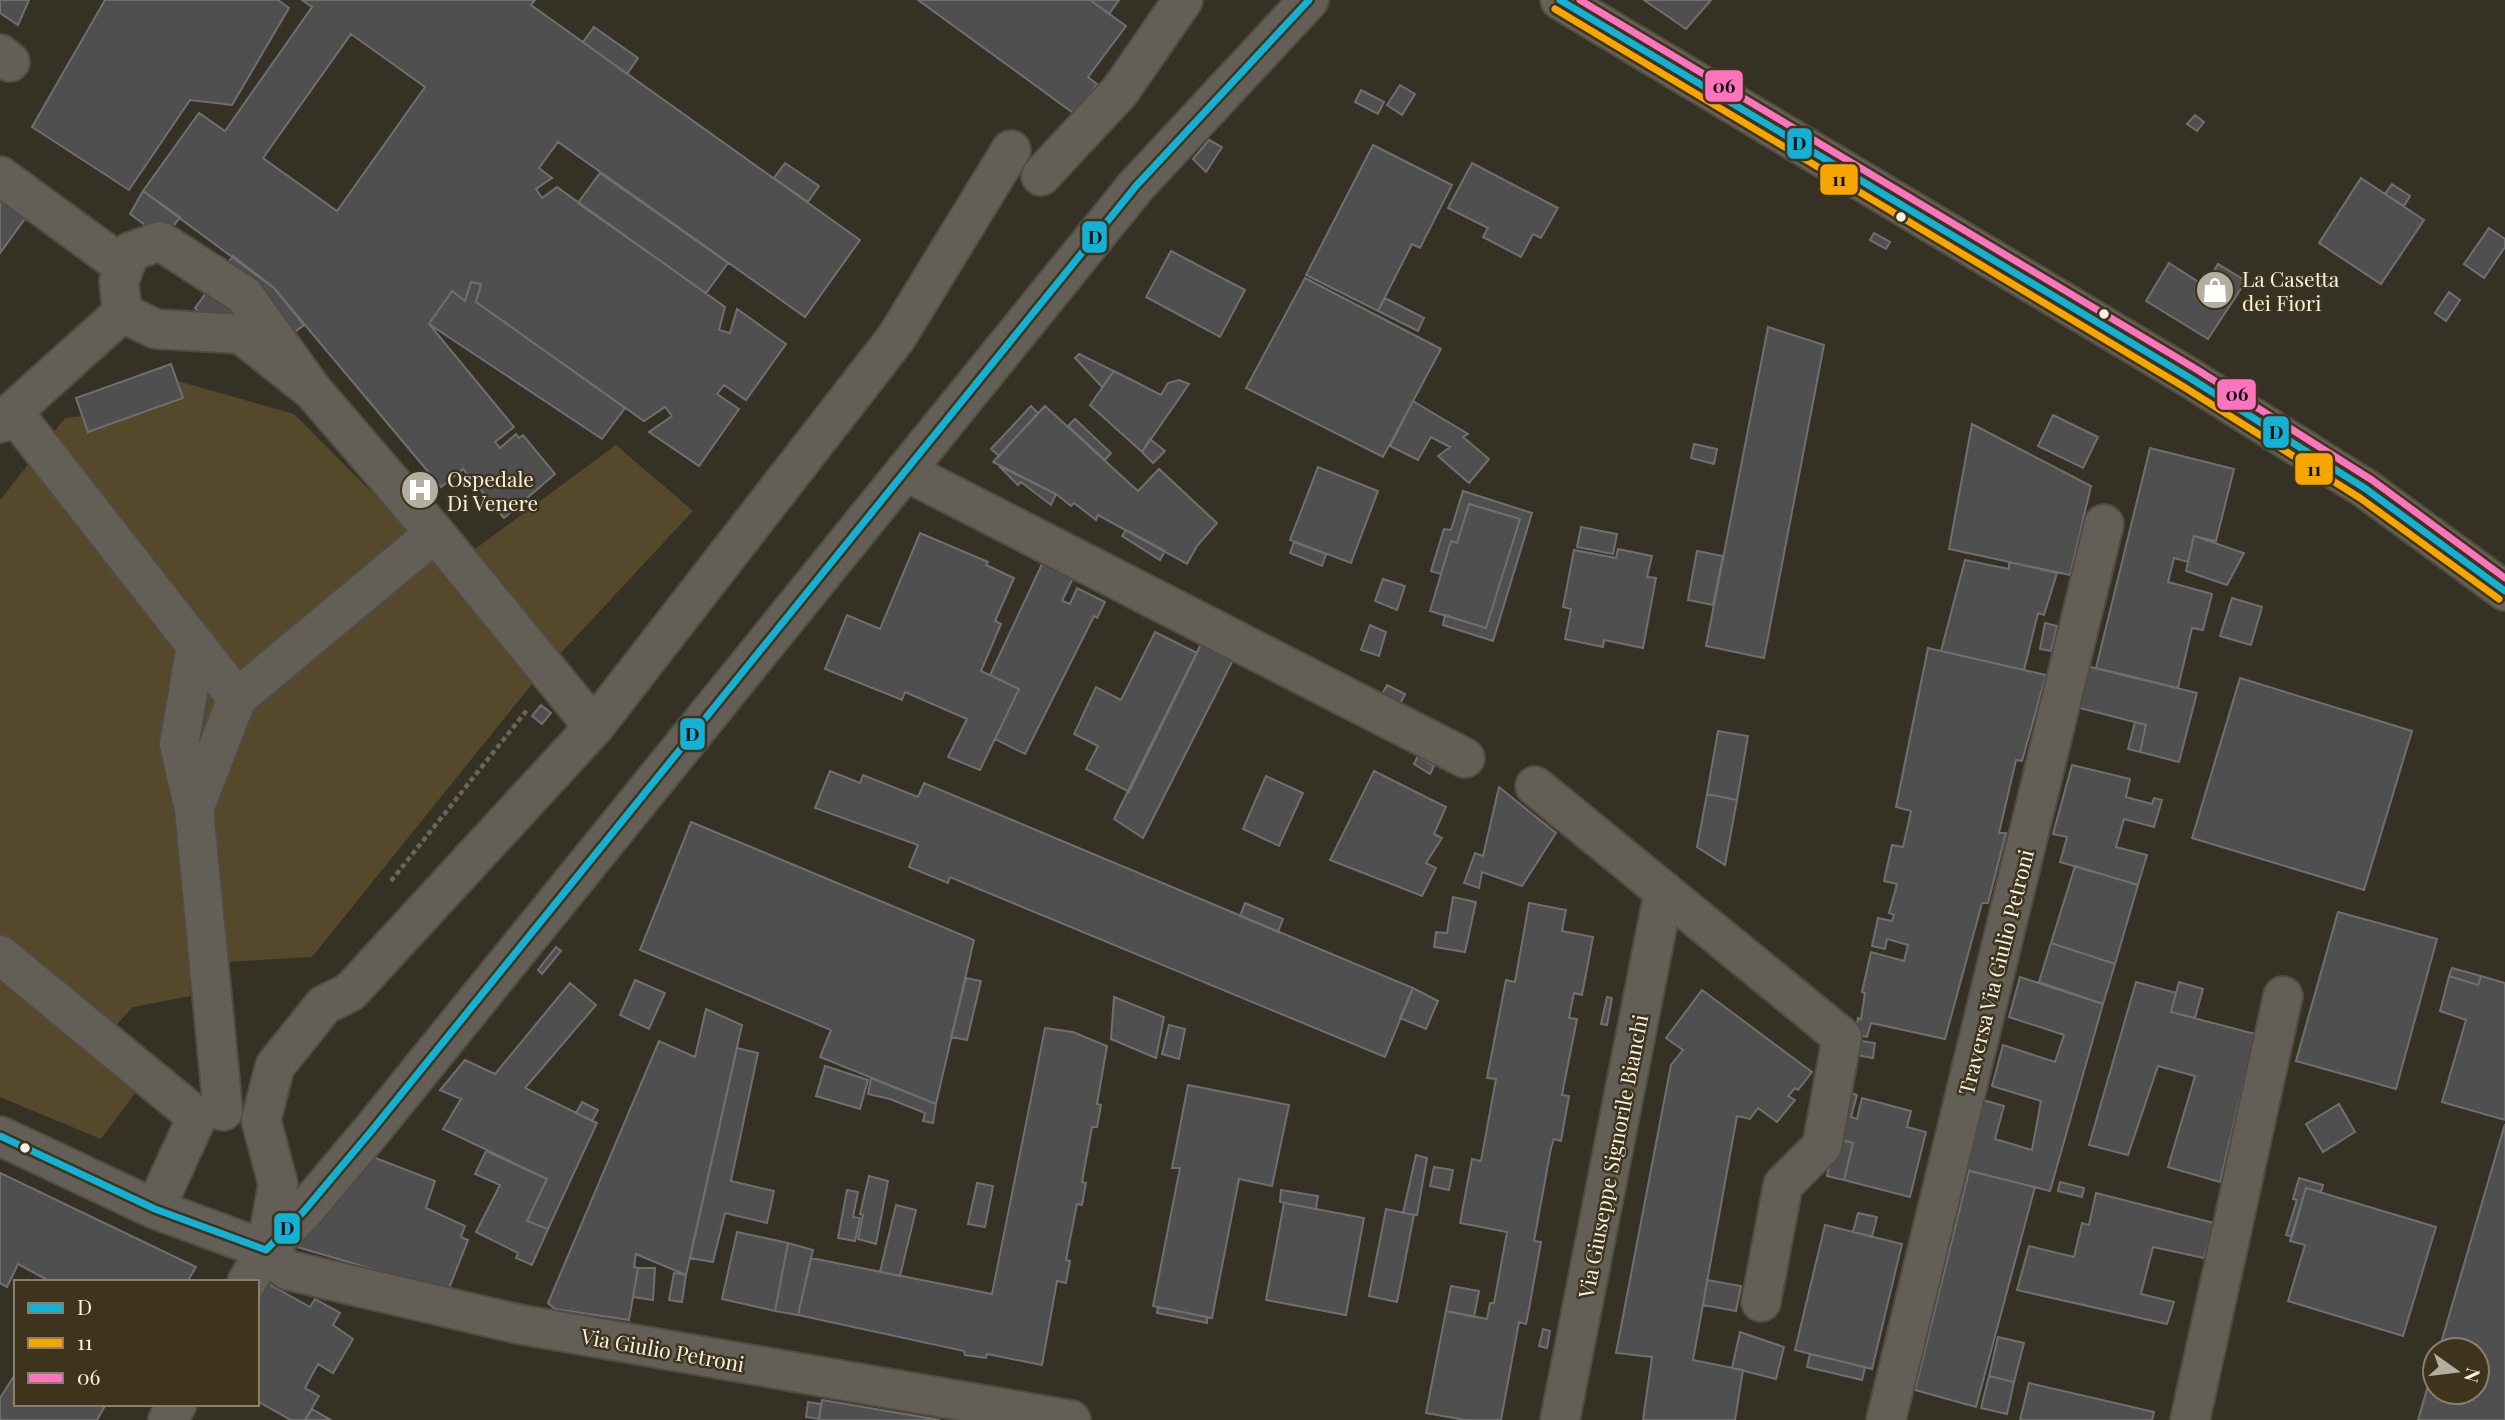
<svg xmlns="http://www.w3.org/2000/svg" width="2505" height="1420" viewBox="0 0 2505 1420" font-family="'Playfair Display',serif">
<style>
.green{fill:#56492b}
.building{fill:#4e4f4e;stroke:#6f6f6f;stroke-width:2;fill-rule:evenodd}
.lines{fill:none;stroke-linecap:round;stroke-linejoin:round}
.minor-casing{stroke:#514c42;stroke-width:42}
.major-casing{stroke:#514c42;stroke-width:42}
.path{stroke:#6a665d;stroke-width:4.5;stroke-dasharray:5 3.5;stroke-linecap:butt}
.minor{stroke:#635f56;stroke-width:38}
.major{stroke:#666152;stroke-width:38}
.bus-1-casing{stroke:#3e341d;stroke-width:12}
.bus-2-casing{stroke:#3e341d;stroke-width:12}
.bus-3-casing{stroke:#3e341d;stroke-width:12}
.bus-1{stroke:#13b2d5;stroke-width:7}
.bus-2{stroke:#f7a600;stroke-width:7}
.bus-3{stroke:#fc73be;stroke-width:7}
.bus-dot{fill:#f8f2e4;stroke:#3e341d;stroke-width:2.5}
.labels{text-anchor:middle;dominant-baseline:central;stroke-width:5;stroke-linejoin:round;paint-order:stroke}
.poi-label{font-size:21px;fill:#f8f2e4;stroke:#3e341d;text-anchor:start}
.street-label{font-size:21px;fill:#f8f2e4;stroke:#3e341d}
.line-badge{stroke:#3e341d;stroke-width:2.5}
.pale-badge-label{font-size:19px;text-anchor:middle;font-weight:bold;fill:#111}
</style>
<rect width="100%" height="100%" fill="#363125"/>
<!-- green -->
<path class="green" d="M174,380l120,34 154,155 168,-124 77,66 -161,173 -220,273 -123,7 1,32 -57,11 -38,41 47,36 -41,55 -101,-42v-597l65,-82 70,-8z"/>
<!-- building -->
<path class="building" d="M0,0h29l-11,25 -18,-12z
M105,0h173l11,8 -57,97 -42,-5 -61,90 -97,-63z
M302,0h233l-4,5 329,235 -55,77 -247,-175 -19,26 13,10 -16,11 6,9 15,-11 168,120 -6,23 11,3 7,-24 49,35 -40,56 -22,-15 -7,9 22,15 -40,57 -50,-34 23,-16 -7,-9 -21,14 -168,-119 5,-18 -10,-2 -6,19 -13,-10 -23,33 85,103 -19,15 5,6 16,-14 3,4 4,-3 32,39 -51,44 -41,-49 -22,18 -167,-199 -131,-97 56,-78 26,18 87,-124zM351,34l74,53 -88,124 -74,-53z
M918,0h172l36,26 -38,51 9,7 -21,31z
M1090,0h29l-10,14z
M1644,0h67l-25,29z
M594,27l44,31 -11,16 -44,-32z
M1400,85l15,9 -13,21 -15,-10z
M1361,90l23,12 -6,12 -23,-12z
M2195,115l9,7 -7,9 -10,-7z
M1209,140l13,7 -16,25 -13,-13z
M1373,145l79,40 -32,63 -8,-4 -34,67 -72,-36z
M785,163l34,23 -11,16 -34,-24z
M1472,163l86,45 -17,30 -8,-4 -12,23 -38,-20 5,-9 -40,-20z
M600,173l128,90 -22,30 -128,-90z
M2361,178l63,42 -43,64 -62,-41z
M2392,184l18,12 -6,10 -19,-12z
M143,191l37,26 -16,22 -34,-25z
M0,197l27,19 -27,37z
M2489,228l16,11v8l-21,31 -20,-14z
M1874,233l16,9 -4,7 -16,-9z
M1171,251l74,39 -25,47 -74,-40z
M233,256l41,32 30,37 -50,37 -59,-54z
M2169,263l36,23 13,-22 28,17 -38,58 -62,-38z
M1305,278l136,71 -58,108 -137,-69z
M471,282l10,2 -5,18 149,106 -23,31 -173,-115 23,-33 13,10z
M2449,292l11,8 -14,21 -11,-8z
M1385,298l39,20 -6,13 -40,-20z
M1768,327l56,18 -60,313 -58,-12z
M1079,354l35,17 -12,16 -27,-29z
M171,364l12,34 -95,34 -12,-34z
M1114,371l47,24 7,-12 11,-3 10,4 -47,68 -52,-47z
M1413,401l55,33 -5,3 26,22 -20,24 -31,-27 12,-9 -19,-10 -13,23 -28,-14z
M1031,406l7,7 -39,43 -8,-7z
M1045,406l93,85 21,-22 58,54 -20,23 -10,18 -89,-49 -2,5 -22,-17 -3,3 -15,-12 -63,-32z
M2053,415l45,22 -15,31 -45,-22z
M1075,419l36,34 -6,7 -37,-34z
M1972,424l119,62 -21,89 -121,-26z
M1150,439l15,12 -12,12 -11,-11z
M1694,444l23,5 -3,15 -23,-6z
M2150,448l84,21 -18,72 -22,-5 -6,26 -14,-4 -6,24 44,12 -9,36 -11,-2 -14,60 -82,-20z
M999,466l57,28 -5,11 -30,-23 -3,3z
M1318,467l60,24 -27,72 -61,-23z
M1463,491l69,22 -39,128 -50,-16 2,-10 41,13 34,-109 -51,-15 -12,39 -6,-2 -10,33 -10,-3 13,-42 7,1z
M1469,504l51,15 -34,109 -56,-17 21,-70 6,2z
M1581,527l36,7 -4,20 -36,-7z
M1126,530l39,21 -5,9 -38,-24z
M920,533l68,29 -2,3 28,13 -19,43 6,3 -20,47 38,18 -39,81 -32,-13 19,-38 -62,-27 -3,8 -77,-31 22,-54 33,14z
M2194,536l50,17 -17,32 -41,-14z
M1294,542l32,12 -4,12 -32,-13z
M1618,549l34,7 -5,21 9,1 -13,70 -39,-8 -1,7 -38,-8 6,-30 -8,-2 11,-57 42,8z
M1697,551l26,5 -10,49 -25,-5z
M1965,560l44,9v-7l48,11 -13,42 -6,-2 -14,57 -83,-19z
M1043,562l30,16 -11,23 8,3 7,-16 28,14 -8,16 -3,-2 -69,138 -30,-15 24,-50 -29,-14z
M1383,579l22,7 -8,24 -22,-9z
M2232,598l30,9 -11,38 -31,-9z
M2045,623l12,3 -6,25 -11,-2z
M1370,625l16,7 -7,24 -18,-6z
M1155,632l42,21 -68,139 -43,-23 12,-23 -24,-12 22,-47 25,13z
M1201,644l32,16 -90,178 -29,-19z
M1928,648l118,27 -24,86 -6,-1 -17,73h7l-18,70h-6l-37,136 -74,-16 -4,14 -12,-3 3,-16 3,1 4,-26 -3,-1 9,-40 33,9 4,-16 -21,-6 -2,10 -13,-3 6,-28 14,3 2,-6 -5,-2 8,-29 -13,-3 8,-36 11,2 8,-36 -15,-4z
M2082,665l115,28 -18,69 -39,-10 6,-27 -74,-19z
M2240,678l172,53 -48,159 -172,-52z
M1387,685l18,9 -6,12 -18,-10z
M541,705l10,8 -9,11 -10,-8z
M2135,722l11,3 -6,27 -12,-3z
M1718,731l30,5 -11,64 -30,-6z
M1418,756l16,10 -4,8 -16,-10z
M2072,765l58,14 -4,18 26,7 2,-6 8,2 -8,27 -30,-8 -8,28 31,8 -9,30 -78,-23 7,-25 -14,-3z
M830,771l30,12 3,-8 55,22 6,-14 489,205 -28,69 -435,-180 -2,6 -39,-16 9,-22 -103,-37z
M1374,771l72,36 -12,27 8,4 -16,25 10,5 -14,28 -92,-36z
M1266,776l37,17 -24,53 -36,-17z
M1499,787l57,46 -34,53 -40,-14 -3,16 -15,-5 11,-30 8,3z
M1707,794l30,6 -12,65 -28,-18z
M691,822l283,118 -38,164 -116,-47 11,-27 -191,-80z
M2075,866l63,19 -23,79 -64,-21z
M1453,897l23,5 -11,50 -31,-5 2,-15 11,1z
M1245,903l38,16 -5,13 -38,-16z
M1529,903l37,7 -4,21 31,6 -11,58 -8,-2 -5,25 8,1 -15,76 7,1 -8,45 -7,-2 -3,9 -17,93 7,1 -12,67 -3,15 -7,-2 -18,98h-36l-39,-7 20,-102 41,8 3,-16h4l13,-71 -47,-9 12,-64 9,2 15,-82 -9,-1 19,-98 9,2z
M2338,912l99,27 -41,150 -100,-28z
M2051,943l64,21 -12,40 -64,-22z
M556,947l5,4 -19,23 -4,-4z
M2452,968l29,8 -3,9 -29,-9z
M2449,976l29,9 3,-9 24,7v137l-63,-18 24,-82 -26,-9z
M2020,977l83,27 -53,187 -91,-23 17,-70 28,8 -9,33 37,11 9,-49 -49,-15 11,-41 52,17 9,-27 -55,-18z
M966,978l15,3 -14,59 -16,-3z
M635,980l30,13 -16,36 -29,-14z
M2136,982l40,11 -5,19 84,22 -35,148 -52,-15 27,-91 -37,-10 -30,89 -39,-10z
M2179,982l24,7 -8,29 -24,-6z
M570,983l26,22 -71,83 72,35 -49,106 -21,-8 20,-42 -104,-50 18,-30 -21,-9 25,-30 30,14z
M1413,988l25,13 -12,28 -26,-11z
M1702,990l110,82 -14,18 -3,-2 -7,8 7,4 -18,22 -19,-14 -8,11 -13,-3 -44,244 50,10 -8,50h-92l9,-63 -36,-4 55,-288 12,-15 -17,-12z
M1114,997l50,20 -8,41 -45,-19z
M1607,997l5,1 -5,27 -6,-1z
M706,1009l36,16 -56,250 -50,-21 -2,13 4,1 -9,52 -74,-11 -7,-6 111,-262 36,16z
M1169,1025l16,4 -6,30 -17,-5z
M1045,1028l28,4 34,14 -10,58 4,1 -4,22h-5l-10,55 4,1 -4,22 -5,-1 -11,56 4,1 -4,22 -9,-2 -15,84 -55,-11 -1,4 -21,-3 -1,-4 -166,-36 13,-57 181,36z
M1854,1040l21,3 -2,15 -22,-4z
M737,1048l21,5 -27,128 43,10 -7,32 -42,-10 -12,49 -23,-4z
M825,1066l43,14 -8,29 -44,-13z
M871,1078l65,26 -3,19 -10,-2 2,-8 -35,-14 -22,-5z
M1188,1085l101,20 -17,81 -33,-7 -27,139 -59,-12 27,-138h-8z
M1844,1091l13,4 -6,22 6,2 5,-21 49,13 -4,16 19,5 -16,65 -66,-17 9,-37 -18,-5z
M582,1102l16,8 -6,11 -16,-8z
M2339,1104l16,28 -32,20 -17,-28z
M2505,1124v296h-87l17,-58v30h42v-42h-38z
M1835,1138l18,5 -9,37 -17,-4z
M486,1151l61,28 -20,42 21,8 -16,36 -16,-7 2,-5 -42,-21 24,-47 -25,-11z
M1416,1155l11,3 -10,57 -14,-2z
M373,1157l62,24 -9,27 39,18 -4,11 7,3 -20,51 -151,-44z
M1434,1167l19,3 -4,20 -19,-4z
M1969,1171l66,16 -59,220 -61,-17z
M0,1173l196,94 -9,15h-136l-33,-18 -11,23 -7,-4z
M869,1176l19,5 -12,63 -18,-5 5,-24 -3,-1z
M2299,1178l24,7 -2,7 -15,-4 -14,49 -6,-2 11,-35 -4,-1z
M2060,1182l24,6 -2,9 -24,-6z
M977,1183l16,3 -8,41 -17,-3z
M2306,1188l130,39 -33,109 -115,-35 17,-56 -15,-4z
M847,1190l11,2 -5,25 7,1 -5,23 -17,-3z
M1281,1190l37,6 -2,13 -36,-7z
M2096,1193l118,30 -10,35 -51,-11 -12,47 33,8 -7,22 -150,-34 12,-44 45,11 8,-34 7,2z
M1284,1203l80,15 -18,97 -80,-15z
M896,1205l20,5 -16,66 -20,-4z
M1386,1209l28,6 -17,87 -28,-6z
M1858,1213l19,4 -5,20 -19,-5z
M1825,1225l77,19 -30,125 -77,-19z
M737,1232l51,11 -13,68 -53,-12z
M788,1243l25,7 -15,65 -23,-4z
M638,1268h17l-2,32 -20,-3z
M674,1273l12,2 -4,27 -13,-2z
M1707,1280l34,6 -5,25 -33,-6z
M267,1283l43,24 5,-8 25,14 -7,12 20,14 -20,34 -15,-9 -13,24 14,8 -14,24h-14l-34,-19v-101z
M1451,1286l28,5 -5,26 -28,-6z
M1158,1307l49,10v6l-50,-10z
M1543,1329l7,2 -3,17 -8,-2z
M1740,1332l44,15 -8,32 -44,-11z
M1998,1337l26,6 -10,39 -25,-6z
M1810,1354l55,13 -3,13 -55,-13z
M16,1373v31h90l-9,16h-97v-22z
M1989,1376l25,6 -7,32 -26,-6z
M2029,1383l125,29 -2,8h-132z
M822,1400l118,20h-121z
M808,1402l13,2 -2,15 -13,-2z
M312,1409l19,11h-26z"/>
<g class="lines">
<defs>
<path id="minor" d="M0,54l10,8
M0,176l122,89
M1041,176l79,-85 63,-91
M313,391l-72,-57 -85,-5 -34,-16 -3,-32 11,-29 30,-11 84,54 69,96 122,142 159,194
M13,412l224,286
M0,423l122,-110
M905,471l560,287
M1535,786l307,251 -20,109 -39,39 -22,117
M194,809l-15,-64 17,-100
M0,955l197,162
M223,1111l-29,-302 43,-111 198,-165
M0,1136l155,73 111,41 21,20 231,54 553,96
M155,1209l42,-92
M266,1250l12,-66 -17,-64 14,-54 49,-61 26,-13 244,-265 302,-389 115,-188
M247,1282l19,-32 38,-39 69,-82 763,-943 173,-186
M168,1420l9,-16
M1560,1420l104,-529
M1886,1420l218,-896
M2190,1420l93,-424"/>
<path id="major" d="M1560,0l630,378 176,111 139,102"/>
</defs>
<!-- minor casing -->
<use href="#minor" class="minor-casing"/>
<!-- major casing -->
<use href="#major" class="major-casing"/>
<!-- path -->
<path class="path" d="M391,881l136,-171"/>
<!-- minor -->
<use href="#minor" class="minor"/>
<!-- major -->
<use href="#major" class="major"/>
<defs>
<path id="bus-1" d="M1560,0l630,378 176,111 139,102
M0,1136l155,73 111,41 38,-39 69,-82 763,-943 173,-186"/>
<path id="bus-2" d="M1555,9l629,378 176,111 139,101"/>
<path id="bus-3" d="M1580,0l616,369 176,111 133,98"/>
</defs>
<!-- bus-1 casing -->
<use href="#bus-1" class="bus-1-casing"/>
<!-- bus-2 casing -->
<use href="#bus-2" class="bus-2-casing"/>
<!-- bus-3 casing -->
<use href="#bus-3" class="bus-3-casing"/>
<!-- bus-1 -->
<use href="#bus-1" class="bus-1"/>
<!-- bus-2 -->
<use href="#bus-2" class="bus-2"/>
<!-- bus-3 -->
<use href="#bus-3" class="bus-3"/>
</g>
<!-- icons -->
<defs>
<symbol id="shop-disc" viewBox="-11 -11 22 22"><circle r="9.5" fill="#b4aea1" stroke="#3e341d"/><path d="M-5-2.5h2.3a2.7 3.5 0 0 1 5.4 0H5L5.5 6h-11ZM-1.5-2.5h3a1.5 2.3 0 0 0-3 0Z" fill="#fff"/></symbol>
<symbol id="hospital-disc" viewBox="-11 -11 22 22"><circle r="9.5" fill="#b4aea1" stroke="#3e341d"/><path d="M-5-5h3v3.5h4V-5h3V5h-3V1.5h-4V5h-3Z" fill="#fff"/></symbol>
</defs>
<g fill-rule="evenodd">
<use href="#shop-disc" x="2193" y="268" width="44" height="44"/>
<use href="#hospital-disc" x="398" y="468" width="44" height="44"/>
</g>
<!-- markers -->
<g class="bus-dot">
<circle cx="1901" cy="217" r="6"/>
<circle cx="2104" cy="314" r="6"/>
<circle cx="25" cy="1148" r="6"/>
</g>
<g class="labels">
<!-- poi labels -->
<g class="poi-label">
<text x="2242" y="278">La Casetta<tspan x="2242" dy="24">dei Fiori</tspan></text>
<text x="447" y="478">Ospedale<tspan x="447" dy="24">Di Venere</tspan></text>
</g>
<!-- street labels -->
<g class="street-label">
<text transform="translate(1995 972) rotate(-76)">Traversa Via Giulio Petroni</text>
<text transform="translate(1612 1156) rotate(-79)">Via Giuseppe Signorile Bianchi</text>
<text transform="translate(663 1349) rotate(10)">Via Giulio Petroni</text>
</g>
</g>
<g class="line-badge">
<rect x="1704" y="69" width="40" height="34" rx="7" fill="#fc73be"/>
<rect x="1786" y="127" width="27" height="33" rx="7" fill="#13b2d5"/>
<rect x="1819" y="163" width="40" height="33" rx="7" fill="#f7a600"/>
<rect x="1081" y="220" width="27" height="34" rx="7" fill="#13b2d5"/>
<rect x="2216" y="378" width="41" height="33" rx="7" fill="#fc73be"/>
<rect x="2262" y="415" width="28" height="34" rx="7" fill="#13b2d5"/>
<rect x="2294" y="452" width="40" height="34" rx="7" fill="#f7a600"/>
<rect x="679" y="717" width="27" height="34" rx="7" fill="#13b2d5"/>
<rect x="273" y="1212" width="28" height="33" rx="7" fill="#13b2d5"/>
</g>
<g class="pale-badge-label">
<text x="1724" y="93">06</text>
<text x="1799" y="150">D</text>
<text x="1839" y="186">11</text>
<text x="1095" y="244">D</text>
<text x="2237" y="401">06</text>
<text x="2276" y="439">D</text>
<text x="2314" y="476">11</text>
<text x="692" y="741">D</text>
<text x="287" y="1235">D</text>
</g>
<!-- legend -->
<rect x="14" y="1280" width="245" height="126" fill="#3e341d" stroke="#88806d" stroke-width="2"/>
<rect x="28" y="1303" width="35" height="10" fill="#13b2d5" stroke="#88806d" stroke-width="2"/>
<text x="77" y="1315" font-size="21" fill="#f8f2e4">D</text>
<rect x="28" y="1338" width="35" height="10" fill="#f7a600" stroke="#88806d" stroke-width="2"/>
<text x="77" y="1350" font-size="21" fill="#f8f2e4">11</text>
<rect x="28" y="1373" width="35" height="10" fill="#fc73be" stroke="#88806d" stroke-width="2"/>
<text x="77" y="1385" font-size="21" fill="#f8f2e4">06</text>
<!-- north arrow -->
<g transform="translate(2456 1371) rotate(104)"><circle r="33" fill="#3e341d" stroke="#88806d" stroke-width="2"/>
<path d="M0-5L12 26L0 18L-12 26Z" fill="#b4aea1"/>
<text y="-10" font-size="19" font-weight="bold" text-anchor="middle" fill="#f8f2e4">N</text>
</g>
</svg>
